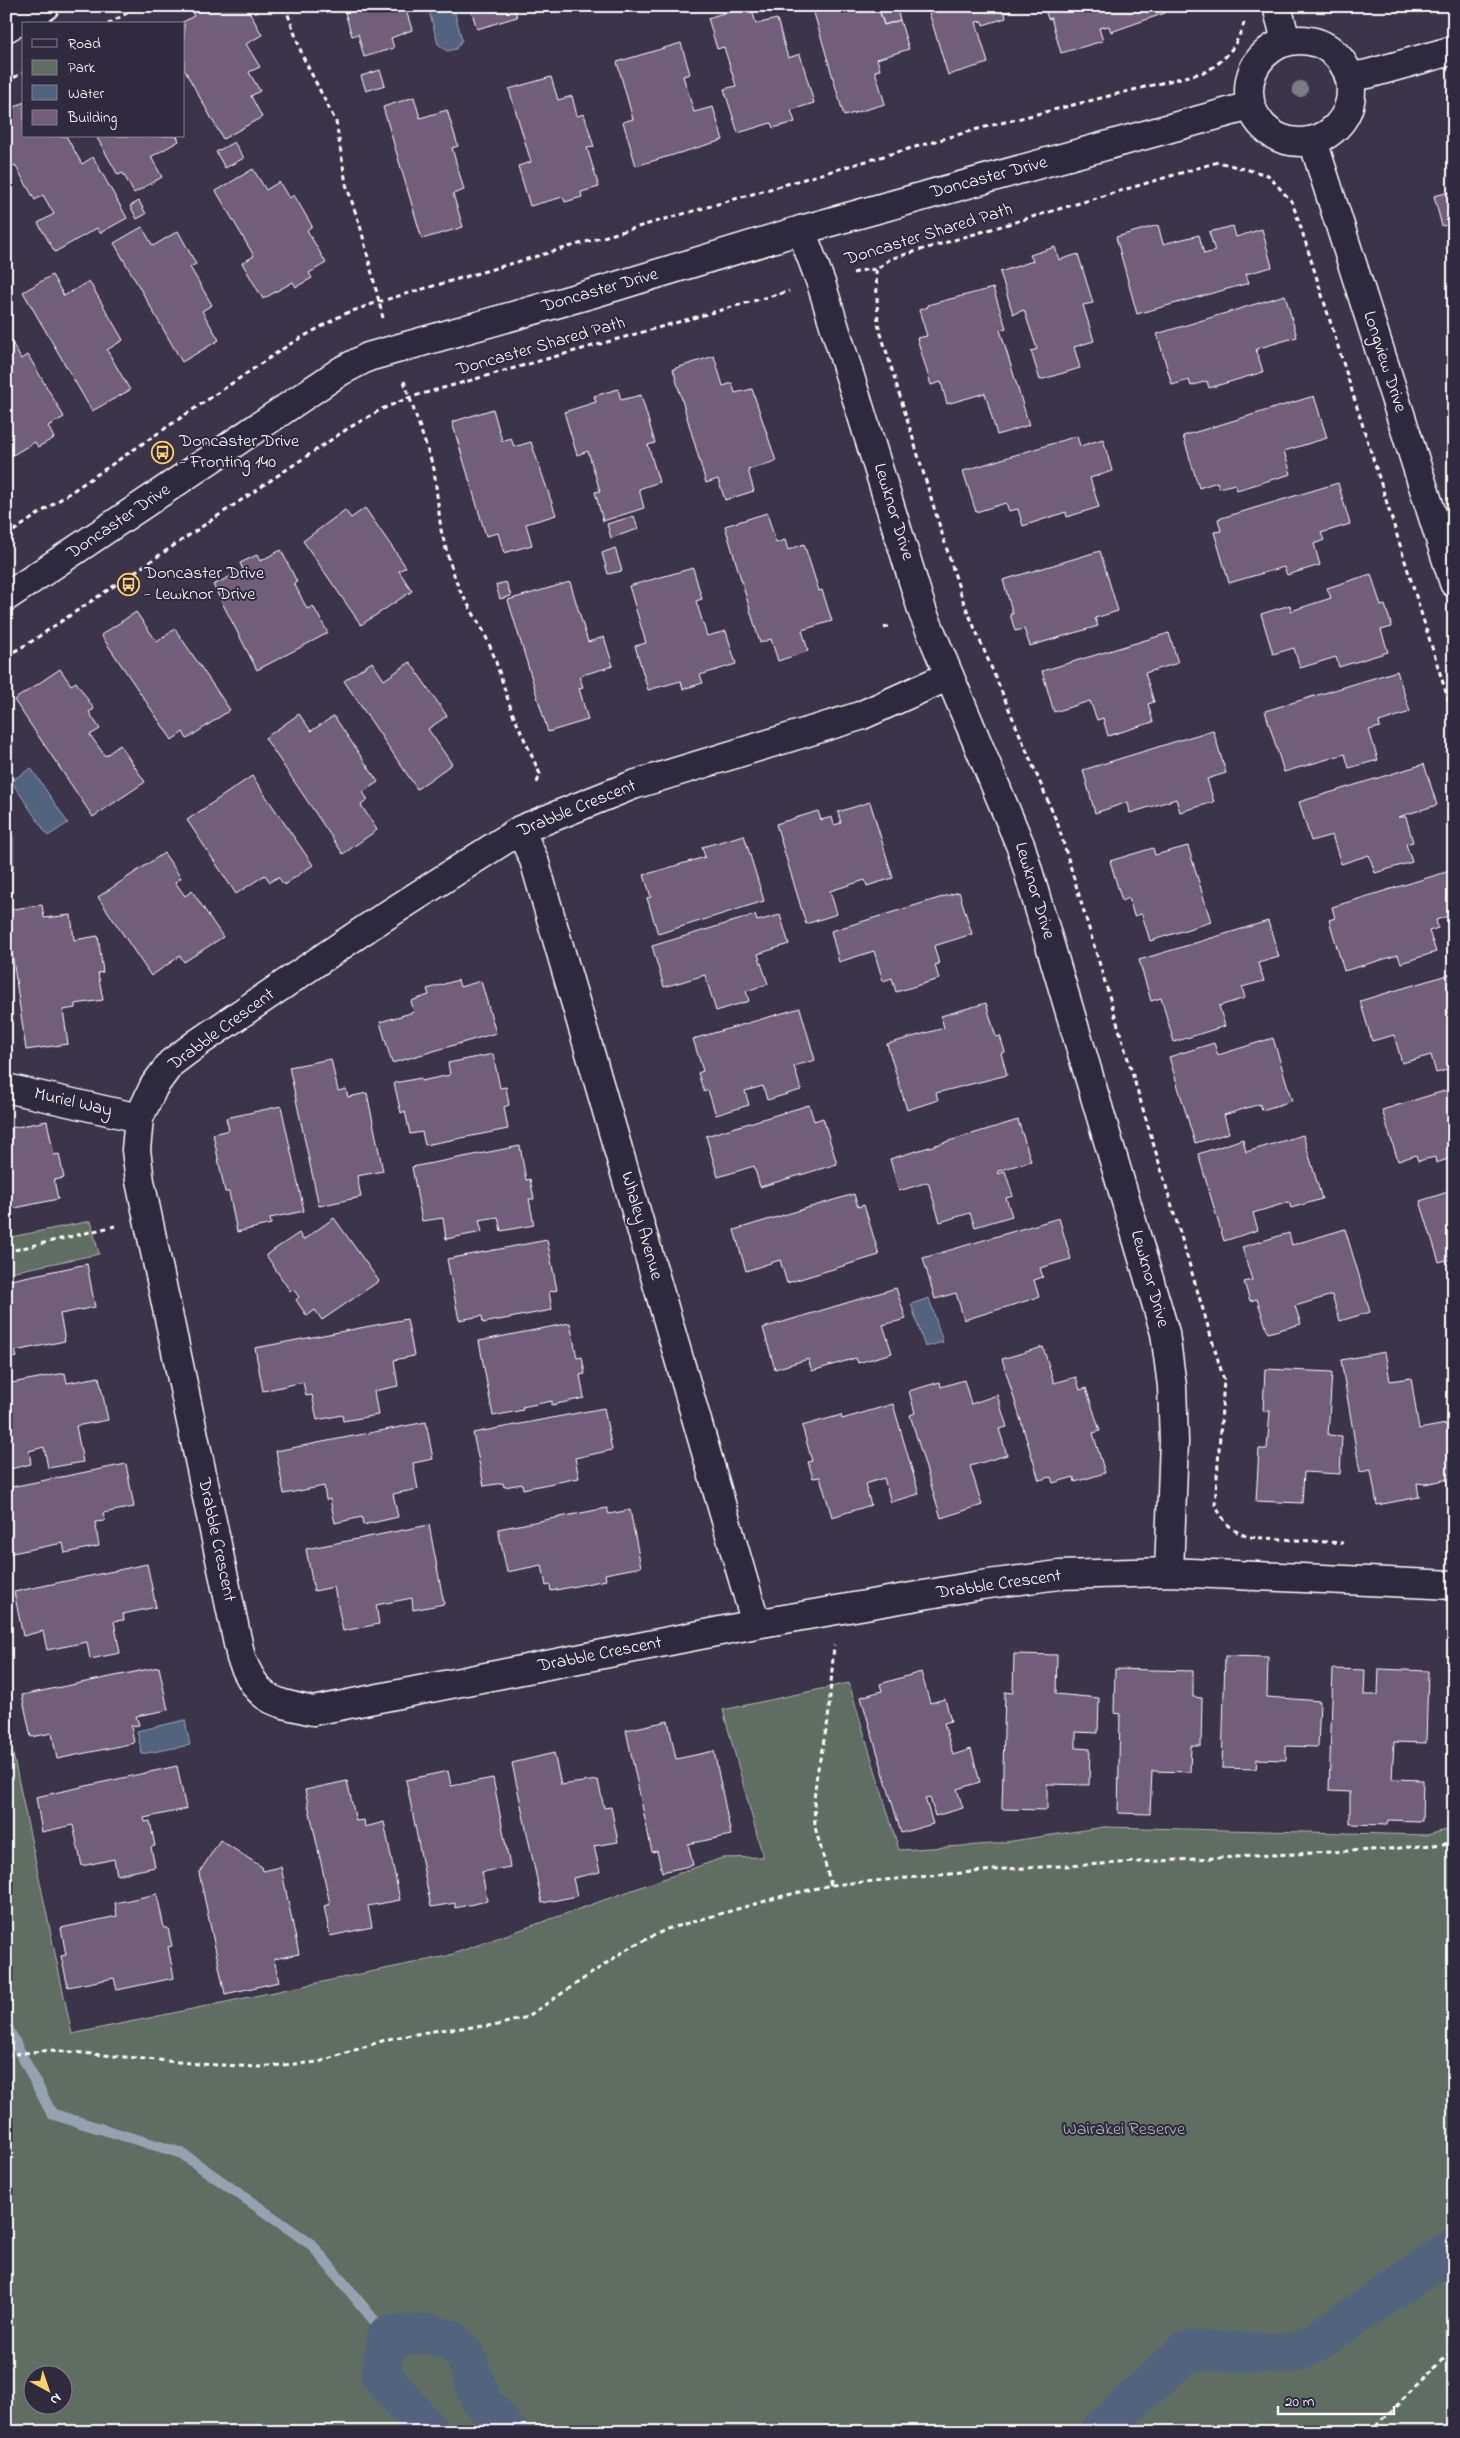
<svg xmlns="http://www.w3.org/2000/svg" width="1460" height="2438" viewBox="0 0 1460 2438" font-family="'Indie Flower',sans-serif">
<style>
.green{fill:#5f6d64;stroke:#afb6b2;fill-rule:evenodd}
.water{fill:#52647d;stroke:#97a2b1}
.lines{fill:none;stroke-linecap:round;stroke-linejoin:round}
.stream{stroke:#97a2b1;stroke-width:11}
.canal{stroke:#52647d;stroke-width:40}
.building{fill:#715f79;stroke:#fff}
.street-casing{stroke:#fff;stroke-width:31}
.secondary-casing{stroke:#fff;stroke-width:31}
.path{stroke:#fff;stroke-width:3;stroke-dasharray:5 4;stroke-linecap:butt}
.street{stroke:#2f2a3d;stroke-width:28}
.secondary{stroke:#2f2a3d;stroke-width:28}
.tree{fill:#7b7c83}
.labels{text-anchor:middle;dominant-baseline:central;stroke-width:4;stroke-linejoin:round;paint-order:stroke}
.street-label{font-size:18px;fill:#fff;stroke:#2f2a3d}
.poi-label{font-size:18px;fill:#fff;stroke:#2f2a3d;text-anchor:start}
.park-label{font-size:18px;fill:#afb6b2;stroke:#2f2a3d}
</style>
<rect width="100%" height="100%" fill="#3c3549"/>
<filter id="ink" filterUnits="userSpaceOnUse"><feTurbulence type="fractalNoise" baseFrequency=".02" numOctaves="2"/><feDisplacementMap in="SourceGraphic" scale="10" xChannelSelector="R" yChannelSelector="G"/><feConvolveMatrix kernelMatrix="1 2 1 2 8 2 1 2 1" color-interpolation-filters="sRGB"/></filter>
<g filter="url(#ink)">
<!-- green -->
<path class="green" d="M91,1221l8,33 -93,19v-35z
M849,1683l50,167 94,-6 111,-17 323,8 27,-7v604h-1448v-711l66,313 375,-78 275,-98 41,-1 -40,-147zM32,2376h30v30h-30z"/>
<!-- water -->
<path class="water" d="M431,6h22l9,34 -6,9 -9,2 -9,-7 -9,-33z
M31,768l37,55 -20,13 -37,-55z
M929,1298l14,44 -18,5 -14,-43z
M185,1720l5,25 -48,9 -5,-23z"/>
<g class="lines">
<!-- stream -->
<path class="stream" d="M6,2025l46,89 129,39 131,92 75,91"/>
<!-- canal -->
<path class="canal" d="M429,2432l-48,-57 6,-39 43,-2 21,6 14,15 16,45 26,32
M1099,2432l87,-81 106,2 20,-8 142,-97"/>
</g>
<!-- building -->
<path class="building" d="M200,6h46l16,29 -16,9 14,23 -11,5 11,19 -9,5 11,21 -39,22 -39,-70v-45h-5l15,-8 -3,-5z
M343,6h72l1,4 -9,3 5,17 -21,8 3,10 -30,9 -6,-23 -6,2z
M470,6h44l3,11 -40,12z
M745,6h6l5,18 21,-5 11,39 12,-4 14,49 -23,7 4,12 -22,6 -2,-5 -33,10 -14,-44 12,-3 -12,-39 -7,2 -9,-31z
M812,6h66l6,19 16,-5 9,29 -32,10 3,11 -5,1 10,33 -41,12z
M878,6h18l4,14 -16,5z
M927,6h82l2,6 -6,1 1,5 -23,7 -1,-4 -6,1 12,41 -40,12z
M1044,6h119l2,7 -54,19 -2,-6 -10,2 4,13 -42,12 -10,-35 -3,1z
M681,43l9,31 -7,2 11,36 19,-5 10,33 -87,26 -13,-44 10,-3 -16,-57z
M380,70l5,15 -19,6 -5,-15z
M551,77l7,23 14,-4 5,20 7,-2 10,33 -7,1 12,39 -18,5 1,5 -17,5 -2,-5 -33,9 -12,-40 13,-4 -22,-73z
M414,97l6,21 27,-8 11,36 -6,2 12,42 -11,4 10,33 -41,12 -39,-132z
M24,102v34h42l16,28 11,-7 34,61 -27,15 -3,-5 -42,24 -17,-29 16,-9 -11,-19 -8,5 -20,-35 -9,4v-48l4,-2 -4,-7z
M96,136h81l2,5 -28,16 11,20 -28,16 -11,-20 -5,2z
M234,142l10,16 -19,10 -9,-16z
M253,169l13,21 13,-8 10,16 5,-3 18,31 -5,4 19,33 -17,10 3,5 -16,9 -3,-5 -30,17 -21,-36 12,-7 -38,-65z
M1454,191v32l-12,3 -8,-30z
M139,201l7,13 -9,5 -7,-13z
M1158,225l5,19 36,-9 5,19 11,-3 -6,-19 24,-6 3,11 26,-8 10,38 -26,7 3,9 -112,31 -21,-77z
M142,227l11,19 25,-15 18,33 -6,3 22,38 -10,6 17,29 -37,22 -68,-119z
M1055,247l4,13 19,-6 15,49 -10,2 11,36 -20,6 6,21 -40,12 -9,-29 6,-2 -13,-39 -11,4 -13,-42 33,-11 -3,-6z
M52,275l12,21 25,-15 34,59 -16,10 23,40 -38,21 -69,-119z
M993,288l13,40 -6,2 29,95 -32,10 -12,-42 -38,11 -6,-22 -10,3 -14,-47 10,-2 -8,-26 9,-3 -1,-2z
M1285,295l12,42 -41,12 7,23 -54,16 -2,-7 -16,5 -2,-6 -17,5 -15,-51z
M10,339l11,20 7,-4 36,62 -16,9 6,12 -16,9 -3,-5 -29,17v-117z
M714,356l9,30 9,-3 3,10 17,-4 24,72 -28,9 6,21 -29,9 -7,-21 -12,4 -33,-114z
M618,389l3,11 20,-5 14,48 -7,2 11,37 -20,7 5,19 -41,13 -8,-29 5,-1 -12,-40 -11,4 -13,-43 32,-10 -2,-6z
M1314,396l13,42 -43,13 7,23 -54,16 -2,-6 -16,4 -2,-6 -18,6 -16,-52z
M493,409l9,32 9,-3 3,9 17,-5 25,73 -30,9 6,21 -28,8 -6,-20 -12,3 -34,-114z
M1077,436l3,10 23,-7 9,32 -22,7 9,29 -32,10 -1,-5 -43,14 -5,-17 -9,2 -3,-8 -30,9 -13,-41z
M1338,483l12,41 -29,9 3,7 -10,4 6,21 -33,10 -3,-8 -55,16 -15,-51 7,-1 -3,-12z
M365,508l41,59 -7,4 13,20 -51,34 -58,-84 42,-31 6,8z
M767,513l9,30 9,-3 3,10 16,-6 15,47 3,-1 10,31 -30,9 6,21 -30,10 -7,-22 -11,4 -35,-117z
M634,516l4,13 -27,9 -4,-14z
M615,548l7,23 -14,3 -6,-21z
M281,550l16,32 -3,1 13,26 6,-3 15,27 -71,37 -44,-85 30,-15 -3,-7 17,-8 3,6z
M1100,551l18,60 -23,7 3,8 -68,20 -6,-17 -9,2 -5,-17h3l-10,-34z
M693,568l9,31 -6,2 11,35 19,-5 10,33 -36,11 3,8 -20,6 -2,-8 -33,9 -13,-44 11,-3 -17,-57z
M1371,574l10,32 4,-1 7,22 -11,3 7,22 -49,15 -3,-10 -36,11 -6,-20 -21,6 -12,-40 29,-9 1,6 40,-13 -4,-10z
M506,582l5,14 -11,3 -4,-14z
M570,582l18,60 16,-5 9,29 -34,10 4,11 -4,1 9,32 -40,12 -40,-132z
M136,612l21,30 18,-13 55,81 -43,29 -4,-7 -11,8 -71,-105z
M1169,633l9,30 -33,10 9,29 -6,2 5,18 -45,14 -5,-18 -6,2 -7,-19 -36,11 -12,-41z
M372,662l12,18 26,-18 37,54 -19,13 24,35 -35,25 -73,-108z
M60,669l11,16 5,-3 18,27 -5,3 11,17 -10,6 15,21 15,-11 25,37 -52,35 -79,-117z
M1397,671l13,41 -31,10 1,5 -11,3 9,30 -29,8 -4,-14 -61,18 -19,-61z
M299,714l12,17 23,-15 44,66 -15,10 5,8 -7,5 16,25 -34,24 -78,-116z
M1213,730l13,43 -19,6 7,23 -34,10 -4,-13 -46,14 -2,-11 -33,11 -12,-43z
M1424,764l13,41 -39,12h8l7,25 -7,2 6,18 -37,11 -6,-18 -28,9 -9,-29 -21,6 -12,-39z
M252,776l61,89 -29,20 -6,-8 -8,5 -5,-7 -29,19 -49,-74z
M6,792h5l-1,45h3v33h-7z
M870,802l23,76 -26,8 -2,-6 -35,11 7,23 -31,10 -30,-100 42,-13 3,9 11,-3 2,8 7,-2 -3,-11z
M744,835l20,66 -106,33 -11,-36 4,-1 -7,-22 61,-18 -3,-10z
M1188,846l23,76 -61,19 -8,-27 -8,2 -5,-18 -7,3 -12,-40 43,-13 2,7z
M164,853l17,25 -6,4 10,14 7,-5 31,46 -39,25 -4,-6 -29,20 -53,-79z
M1453,870l1,44 -18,6 2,8 -9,3 7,21 -35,11 -3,-8 -54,16 -15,-51 6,-2 -3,-11z
M959,892l13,42 -38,12 5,18 -4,1 4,14 -43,13 -4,-14 -9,3 -9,-30 -35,11 -8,-31z
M42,905l2,13 27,-3 3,25 24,-4 5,36 -5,1 5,27 -28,4v4l-12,2 5,34 -42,6 -20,-140z
M755,915l2,6 23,-6 9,29 -31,10 10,30 -22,7 3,10 -33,10 -11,-36 -41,12 -12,-41z
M1268,921l11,36 -21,6 6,18 -22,6 3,11 -26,8 6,20 -51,16 -13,-44 -10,3 -12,-41z
M1454,973v95l-18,5 -5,-18 -29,8 -8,-28 -22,6 -12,-40z
M458,980l2,7 21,-6 15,52 -104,30 -12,-41 34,-10 -3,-11 18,-6 -2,-6z
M986,1003l10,34 4,-1 5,16 -4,1 6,22 -71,18 2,7 -31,10 -20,-66 57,-16 -3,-12z
M800,1008l15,52 -21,6 7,24 -34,10 -4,-14 -18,5 4,14 -33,10 -8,-25 -4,2 -6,-19 5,-2 -10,-32z
M1273,1038l19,63 -30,9 -2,-6 -36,11 5,18 -34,10 -26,-86 45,-14 4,12z
M493,1054l7,34 6,-1 3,18 -5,2 4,22 -83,16 -3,-13 -12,2 -5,-23 -4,2 -7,-30 27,-5v3l29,-6 -2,-12z
M331,1059l7,32 8,-2 2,8 19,-4 16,78 -26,5 4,21 -42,9 -30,-139z
M1454,1088v69l-18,6 -1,-6 -17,4 -2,-6 -18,6 -16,-51z
M809,1105l5,16 9,-3 14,46 -77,23 -6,-21 -36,11 -12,-41z
M281,1106l23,105 -34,7 1,6 -34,8 -8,-40h-4l-12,-58 16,-4 -3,-12z
M1018,1120l13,41 -33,10 1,3 6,-3 8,25 -7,2 6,18 -37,11 -5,-14 -30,9 -12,-40 -29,9 -9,-32z
M47,1121l7,34 5,-1 5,24 -10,2 4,19 -52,11v-81z
M1303,1135l19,64 -31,9 -2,-6 -36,11 5,17 -34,11 -26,-87 45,-15 3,13z
M520,1146l6,34 4,-1 4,20h-5l5,26 -33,6 -3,-14 -19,3 3,12 -36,7 -3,-21 -21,3 -10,-54z
M1454,1190v68l-15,4 -19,-61z
M854,1194l4,13 6,-2 15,50 -92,28 -7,-23 -34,11 -12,-41z
M334,1218l45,63 -57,39 -7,-10 -8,6 -11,-16 3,-3 -6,-8 -3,2 -24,-36 33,-22 4,7z
M1059,1218l12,41 -31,9 3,9 -9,3 5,17 -75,23 -8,-27 -21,6 -12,-41z
M1345,1229l25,83 -30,9 -8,-26 -37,11 6,18 -33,9 -11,-34 -7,2 -6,-19 8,-2 -10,-33 47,-14 3,12z
M547,1240l10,50 -8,2 3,18 -69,13 -1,-7 -23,4 -12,-61z
M87,1264l8,43 -35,7 5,27 -50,10 2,6 -11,2v-78z
M896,1288l10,31 -23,6 9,28 -34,10 -2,-5 -44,13 -4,-12 -33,10 -12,-41z
M407,1319l7,37 -20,4 4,26 -24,5 4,24 -35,6 -1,-6 -25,5 -5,-25 -6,1 -3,-14 -40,9 -8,-43z
M570,1323l7,35 5,-1 3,17 -5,1 4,23 -32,7v-4l-30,6 1,3 -30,6 -14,-75z
M1043,1347l11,36 22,-6 4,13 6,-2 14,43 -7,2 12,40 -30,9 -1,-5 -21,6 -2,-6 -12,3 -37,-121z
M1385,1352l5,29 21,-3 8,51 27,-5 8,54 -29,6 -8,-1 2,14 -42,8 -6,-35 -11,2 -19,-112z
M1265,1369l67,3 -4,63 14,1 -2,38 -36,-2 -2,31 -46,-2 3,-52h8l3,-38h-7z
M65,1373l2,10 32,-6 9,43 -32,6 7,36 -35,6 -4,-21 -15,4 2,13 -25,6v-86z
M964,1380l7,24 26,-9 10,32 -8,2 8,26 -37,11 12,39 -41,13 -31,-103 5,-2 -6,-22 31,-9 1,5z
M893,1404l26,90 -28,8 -7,-24 -19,6 6,21 -39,12 -12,-40 -7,1 -5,-16 4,-1 -10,-35 39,-11 1,4z
M604,1408l8,42 -37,8 4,20 -56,11 -1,-5 -18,3 -1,-4 -19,3 -11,-53z
M426,1422l7,37 -20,4 5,26 -25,5 5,23 -35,8 -1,-8 -27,6 -5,-24 -4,1 -2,-14 -40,8 -8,-43z
M126,1464l8,43 -31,6 2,8 -10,1 4,24 -34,7 -2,-10 -56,11 -1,-66z
M607,1508l2,6 21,-4 11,57 -36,7 1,6 -55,11 -1,-6 -4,1 -4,-21 -35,7 -9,-43z
M429,1525l15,79 -31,6 -1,-12 -36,7 3,19 -36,7 -9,-44 -20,4 -8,-42z
M147,1564l9,43 -33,7 1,6 -10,1 6,32 -30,6 -3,-17 -40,8 -4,-19 -20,5 -9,-44z
M1014,1654l43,1 -1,39 43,4 -1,35 -22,-1v16l14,1 -1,36 -42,-1v26l-45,-1 3,-117 8,1z
M1225,1656l43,1 -1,40 53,4 -2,46 -32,-1v14l-29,-1 -1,10 -34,-1z
M159,1667l9,43 -32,6 3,9 -8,1 3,17 -77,16 -5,-26 -21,4 -9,-42z
M1115,1669l78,2v26l9,1 -1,48h-10l-1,26 -38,-1 -2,43 -32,-1 2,-99 -6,-1z
M1333,1669l32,1 -1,25h14l1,-26 49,2 -2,72 -32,-1 -2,37 31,1 -1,41 -34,-1 -1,5 -37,-1v-32l-21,-1z
M921,1672l9,31 15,-4 6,22 -7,2 9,32 18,-6 9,33 -23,7 6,19 -28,8 -5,-19 -5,1 8,26 -32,9 -40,-136 21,-6 -2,-7z
M668,1721l8,38 38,-8 17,84 -43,9 5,21 -31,7 -5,-21 -5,1 -26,-122z
M554,1753l7,32 37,-5 6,28 7,-1 7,35 -24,4 6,26 -27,6 4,18 -35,7 -30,-140z
M177,1766l9,43 -42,9 1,4 5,-1 5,25 -4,1 4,20 -38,8 -3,-16 -32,7 -9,-41 -31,7 -6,-35z
M448,1771l3,15 42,-8 17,89 -28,5 5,29 -32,7v-5l-24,4 -25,-127z
M347,1781l9,40 8,-1 1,7 19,-5 16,78 -32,6 4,21 -42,9 -6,-30 6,-2 -25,-114z
M220,1840l42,27 1,4 18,-4 18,87 -25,5 5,23 -54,12 -26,-121z
M157,1894l7,34h4l4,18 -4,1 6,31 -57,12 -3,-12 -46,9 -7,-31 5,-1 -5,-27 56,-12 -2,-13z"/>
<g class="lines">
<defs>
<path id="street" d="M1277,6l9,35
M6,28l39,-22
M1313,141l141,442
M801,230l20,53 102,330 98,234 144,486 7,53 2,55 -5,131
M949,676l-89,40 -227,69 -113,45 -147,94 -174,118 -28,21 -17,23 -15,32 -3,32 4,31 101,477c18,43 28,43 72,53l443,-87 225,-39 78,-10 110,-3 285,13
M520,830l14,30 222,764
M6,1088l133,30"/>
<path id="secondary" d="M1249 91a51 51 0 1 1 102 0a51 51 0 1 1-102 0Z
M1349,77l19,-3 86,-24
M6,597l335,-226 27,-14 226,-64 207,-63 449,-124"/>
</defs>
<!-- street casing -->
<use href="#street" class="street-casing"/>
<!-- secondary casing -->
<use href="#secondary" class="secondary-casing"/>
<!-- path -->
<path class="path" d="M285,6l18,51 33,65 10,62 15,45 22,89
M108,24l31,-18
M6,82l18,-10
M876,270l2,54 61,200 23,74 96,227 166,555 -9,125c9,16 15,26 34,32l94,6
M853,273l16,-4 7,1 14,-11 328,-97 50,13 24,27 10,29 152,487
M404,381l30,88 7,61 8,30 10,29 25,43 10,24 18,56 28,62 -4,12
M6,536l284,-192 54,-30 34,-12 603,-174 224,-56c23,-13 32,-27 40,-52
M884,628l8,-3
M6,656l23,-13 318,-214 35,-20 29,-12 378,-106
M6,1252l109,-26
M831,1885l-16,-58 -1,-27 3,-27 11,-52 6,-76
M6,2055l44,-5 150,14 58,3 61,-5 69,-23 51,-9 59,-5 29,-8 102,-69 38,-19 116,-33 48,-11 174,-16 383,-20 66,-6
M1370,2432l84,-83"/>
<!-- street -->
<use href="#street" class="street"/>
<!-- secondary -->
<use href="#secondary" class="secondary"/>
</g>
<!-- trees -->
<circle class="tree" cx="1300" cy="89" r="8"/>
</g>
<!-- icons -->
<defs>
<symbol id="bus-ring" viewBox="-11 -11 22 22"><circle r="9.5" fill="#2f2a3d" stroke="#ffd166" stroke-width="1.5"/><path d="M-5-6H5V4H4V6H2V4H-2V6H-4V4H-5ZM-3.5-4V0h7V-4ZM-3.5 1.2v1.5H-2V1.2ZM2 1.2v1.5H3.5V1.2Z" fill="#ffd166"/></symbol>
</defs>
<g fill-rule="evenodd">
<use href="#bus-ring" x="150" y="440" width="25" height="25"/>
<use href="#bus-ring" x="116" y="572" width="25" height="25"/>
</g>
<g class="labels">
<!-- street labels -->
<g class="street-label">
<text transform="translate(989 178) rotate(-15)">Doncaster Drive</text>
<text transform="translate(929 235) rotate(-17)">Doncaster Shared Path</text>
<text transform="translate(600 291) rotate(-16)">Doncaster Drive</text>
<text transform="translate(541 347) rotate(-16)">Doncaster Shared Path</text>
<text transform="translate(1384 362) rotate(72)">Longview Drive</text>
<text transform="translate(893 512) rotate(73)">Lewknor Drive</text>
<text transform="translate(119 522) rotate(-34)">Doncaster Drive</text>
<text transform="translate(577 809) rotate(-22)">Drabble Crescent</text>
<text transform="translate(1034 891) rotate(73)">Lewknor Drive</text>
<text transform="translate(222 1030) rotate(-36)">Drabble Crescent</text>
<text transform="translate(73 1103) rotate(13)">Muriel Way</text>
<text transform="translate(641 1226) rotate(74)">Whaley Avenue</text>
<text transform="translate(1149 1279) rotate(74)">Lewknor Drive</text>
<text transform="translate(216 1540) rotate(78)">Drabble Crescent</text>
<text transform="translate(999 1585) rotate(-8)">Drabble Crescent</text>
<text transform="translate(600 1655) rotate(-11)">Drabble Crescent</text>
</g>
<!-- poi labels -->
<g class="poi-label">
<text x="179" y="442">Doncaster Drive<tspan x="179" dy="21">- Fronting 140</tspan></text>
<text x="144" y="574">Doncaster Drive<tspan x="144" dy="21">- Lewknor Drive</tspan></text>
</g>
<!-- park labels -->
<g class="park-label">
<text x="1124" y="2130">Wairakei Reserve</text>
</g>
</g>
<!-- margin -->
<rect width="1460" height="2438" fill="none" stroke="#2f2a3d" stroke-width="25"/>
<rect x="12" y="12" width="1435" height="2413" fill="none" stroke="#fff" stroke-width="2" filter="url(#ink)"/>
<!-- legend -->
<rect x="22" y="22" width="162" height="115" fill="#2f2a3d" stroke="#827f8b"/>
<rect x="32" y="39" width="25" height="8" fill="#2f2a3d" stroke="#827f8b"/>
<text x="68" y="48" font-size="15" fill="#ffffff">Road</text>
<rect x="32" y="60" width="25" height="15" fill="#5f6d64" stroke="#827f8b"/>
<text x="68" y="72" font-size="15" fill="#ffffff">Park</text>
<rect x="32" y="85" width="25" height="15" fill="#52647d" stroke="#827f8b"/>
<text x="68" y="98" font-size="15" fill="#ffffff">Water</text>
<rect x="32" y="110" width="25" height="15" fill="#715f79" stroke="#827f8b"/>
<text x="68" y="122" font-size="15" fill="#ffffff">Building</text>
<!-- north arrow -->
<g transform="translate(48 2390) rotate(140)"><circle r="24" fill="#2f2a3d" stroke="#827f8b"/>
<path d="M0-4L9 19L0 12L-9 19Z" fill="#ffd166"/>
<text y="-8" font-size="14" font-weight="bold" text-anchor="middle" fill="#ffffff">N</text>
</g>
<!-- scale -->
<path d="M1278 2406v8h116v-8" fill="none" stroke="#ffffff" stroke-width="2.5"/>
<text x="1285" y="2406" font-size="15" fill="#ffffff" stroke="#2f2a3d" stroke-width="4" paint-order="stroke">20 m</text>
</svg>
